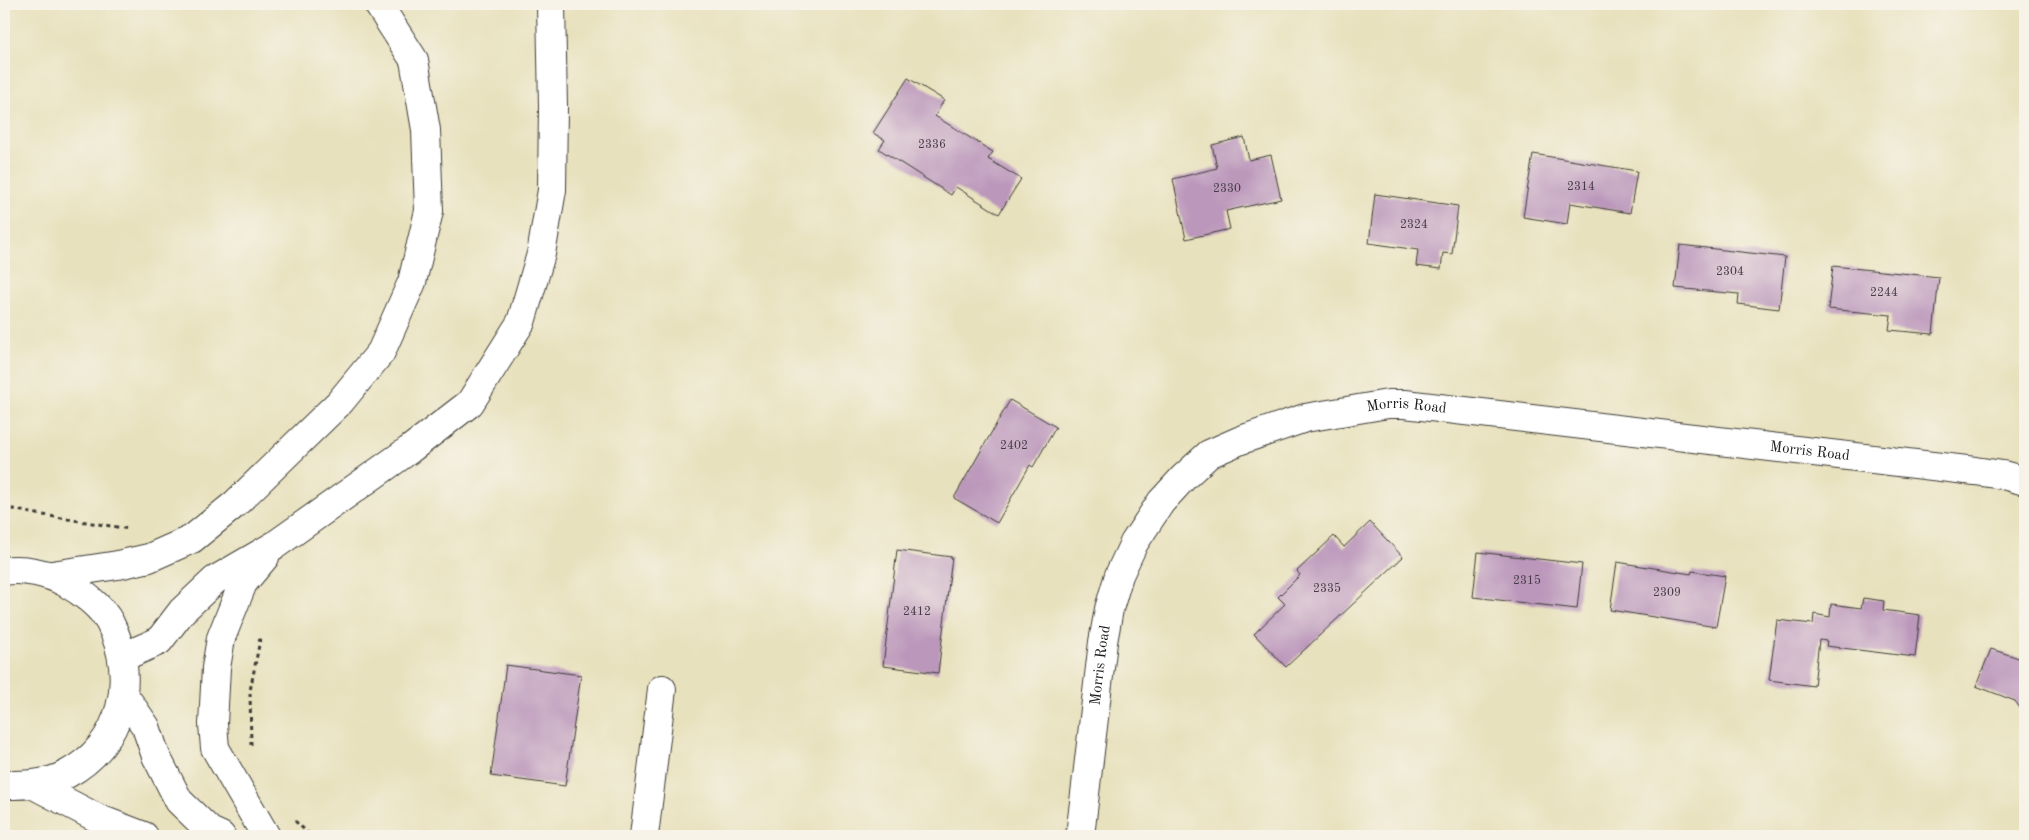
<svg xmlns="http://www.w3.org/2000/svg" width="2029" height="840" viewBox="0 0 2029 840" font-family="'Old Standard TT',serif">
<style>
.building{fill:#bb97bb}
.lines{fill:none;stroke-linecap:round;stroke-linejoin:round}
.minor-casing{stroke:#3b3a34;stroke-width:30}
.major-casing{stroke:#3b3a34;stroke-width:30}
.highway-casing{stroke:#3b3a34;stroke-width:30}
.path{stroke:#3b3a34;stroke-width:3;stroke-dasharray:4 4;stroke-linecap:butt}
.minor{stroke:#fff;stroke-width:28}
.major{stroke:#fff;stroke-width:28}
.highway{stroke:#fff;stroke-width:28}
.labels{text-anchor:middle;dominant-baseline:central;stroke-width:4.5;stroke-linejoin:round;paint-order:stroke}
.number-label{font-size:12px;fill:#443b44}
.street-label{font-size:15px;fill:#1c1c1c;stroke:#f7f3e8}
</style>
<rect width="100%" height="100%" fill="#f7f3e8"/>
<filter id="ink" filterUnits="userSpaceOnUse"><feTurbulence type="fractalNoise" baseFrequency=".02" numOctaves="2"/><feDisplacementMap in="SourceGraphic" scale="10" xChannelSelector="R" yChannelSelector="G"/><feConvolveMatrix kernelMatrix="1 2 1 2 8 2 1 2 1" color-interpolation-filters="sRGB"/></filter>
<filter id="wash" filterUnits="userSpaceOnUse"><feTurbulence type="fractalNoise" baseFrequency=".0096" numOctaves="4" result="noise"/><feDisplacementMap in="SourceGraphic" scale="20" xChannelSelector="R" yChannelSelector="G"/><feGaussianBlur stdDeviation="1.12" result="paint"/><feColorMatrix in="noise" values="0 0 0 0 0 0 0 0 0 0 0 0 0 0 0 0 0 1.4 0 .05"/><feComposite in="paint" operator="in"/></filter>
<g filter="url(#wash)">
<rect width="100%" height="100%" fill="#e8e1bd"/>
<g id="blocks">
<!-- building -->
<path class="building" d="M908,78l36,22 -9,16 58,36 -5,7 33,20 -22,35 -43,-27 -5,8 -72,-46 6,-9 -12,-7z
M1244,137l5,23 22,-5 10,44 -55,12 4,18 -44,10 -13,-60 44,-11 -5,-23z
M1533,154l104,17 -7,42 -60,-10 -3,21 -44,-7z
M1375,194l83,12 -6,48 -9,-1 -2,16 -25,-3 2,-16 -49,-7z
M1680,245l105,12 -6,52 -41,-5 1,-10 -64,-6z
M1833,266l106,11 -6,57 -44,-4 2,-15 -63,-6z
M1010,400l46,27 -23,40 -3,-2 -33,58 -43,-25z
M1370,522l33,35 -117,110 -32,-33 31,-30 -7,-7 22,-22 -3,-4 37,-35 10,11z
M897,550l55,7 -14,116 -55,-7z
M1478,552l104,12 -5,45 -104,-12z
M1617,562l74,12 1,-3 33,5 -9,51 -106,-17z
M1863,598l21,3 -1,9 37,5 -5,42 -89,-11 1,-5 -8,-1 -5,46 -45,-6 8,-60 36,4 1,-10 16,3 1,-13 30,4z
M1991,649l34,11v55l-10,-14 -39,-15z
M506,665l75,10 -16,111 -74,-10z"/>
</g>
</g>
<g filter="url(#ink)">
<use href="#blocks" fill-opacity="0" stroke="#3b3a34" stroke-width="1"/>
<g class="lines">
<defs>
<g id="minor">
<path d="M644,836l18,-147"/>
<path id="s1" d="M1080,836l23,-194 6,-33 10,-34 15,-32 27,-41 23,-25 25,-23 32,-14 64,-22 83,-14h17l570,67 28,4 22,6"/>
</g>
<path id="major" d="M4,571c20,-3 44,2 62,12 16,9 36,24 44,40 28,55 13,121 -43,151 -20,11 -42,11 -63,11
M124,695l22,32 10,29 23,45 31,30 11,5
M34,785l63,33 47,18"/>
<path id="highway" d="M265,557l-22,26 -22,55 -5,30 -3,56 2,24 51,88
M52,575l66,-10 31,-7 43,-19 43,-35 105,-102 41,-50 31,-70 17,-71 -3,-81 -12,-70 -36,-56
M123,657l36,-16 23,-30 33,-31 60,-35 134,-95 61,-47 51,-81 20,-68 11,-64 1,-83 -2,-103"/>
</defs>
<!-- minor casing -->
<use href="#minor" class="minor-casing"/>
<!-- major casing -->
<use href="#major" class="major-casing"/>
<!-- highway casing -->
<use href="#highway" class="highway-casing"/>
<!-- path -->
<path class="path" d="M4,507l27,6 98,16
M251,745l-1,-54 10,-51 -5,-1
M295,821l16,15"/>
<!-- minor -->
<use href="#minor" class="minor"/>
<!-- major -->
<use href="#major" class="major"/>
<!-- highway -->
<use href="#highway" class="highway"/>
</g>
</g>
<g class="labels">
<!-- number labels -->
<g class="number-label">
<text x="932" y="145">2336</text>
<text x="1581" y="187">2314</text>
<text x="1227" y="189">2330</text>
<text x="1414" y="225">2324</text>
<text x="1730" y="272">2304</text>
<text x="1884" y="293">2244</text>
<text x="1014" y="446">2402</text>
<text x="1527" y="581">2315</text>
<text x="1327" y="589">2335</text>
<text x="1667" y="593">2309</text>
<text x="917" y="612">2412</text>
</g>
<!-- street labels -->
<g class="street-label">
<text stroke="none"><textPath href="#s1" startOffset="622">Morris Road</textPath></text>
<text stroke="none"><textPath href="#s1" startOffset="1028">Morris Road</textPath></text>
<text stroke="none"><textPath href="#s1" startOffset="172">Morris Road</textPath></text>
</g>
</g>
<!-- margin -->
<rect width="2029" height="840" fill="none" stroke="#f7f3e8" stroke-width="20"/>
</svg>
